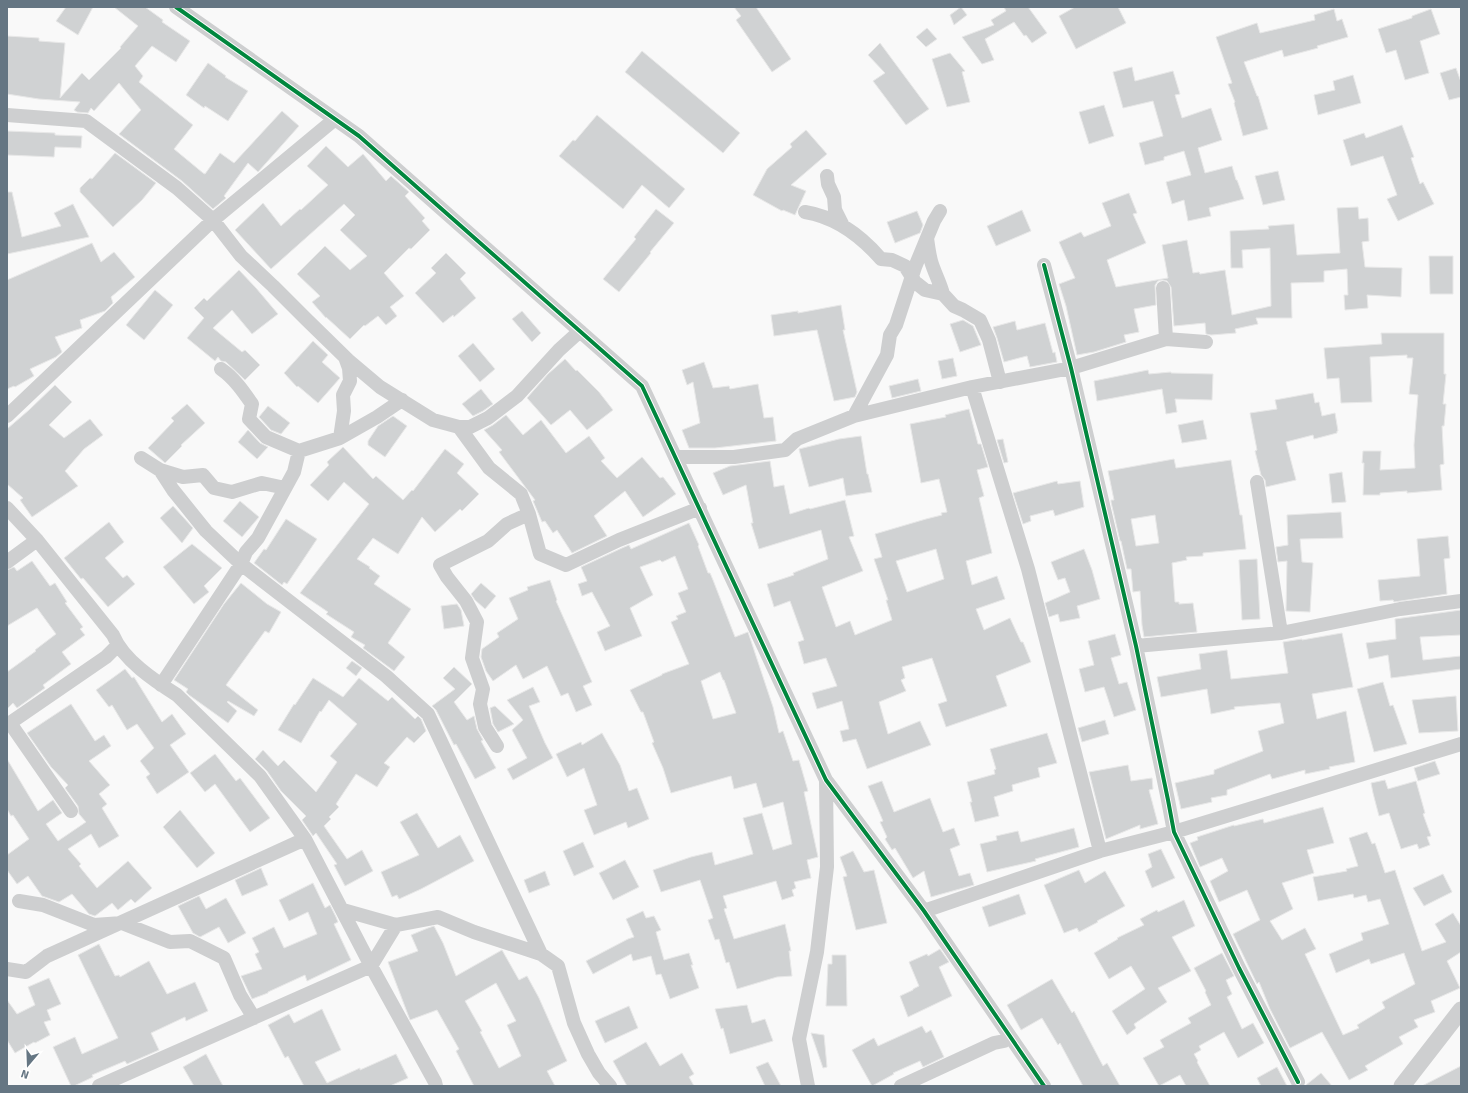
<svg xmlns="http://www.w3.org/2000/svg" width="1468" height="1093" viewBox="0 0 1468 1093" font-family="Signika,sans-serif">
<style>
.building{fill:#d0d2d3;stroke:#e8e8e8;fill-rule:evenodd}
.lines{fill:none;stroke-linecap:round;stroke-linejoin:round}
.minor{stroke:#cecfd0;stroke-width:14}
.tertiary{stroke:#cecfd0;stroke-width:17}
.cycleway-casing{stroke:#fff;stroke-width:6}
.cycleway{stroke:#00873e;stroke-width:4}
</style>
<rect width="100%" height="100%" fill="#f9f9f9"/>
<!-- building -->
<path class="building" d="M66,7h27l-15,28 -22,-14z
M114,7h31l18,13 -1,2 28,19 -14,21 -24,-16 -17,20 8,10 -4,6 54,43 -19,24 29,24 2,1 15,-21 14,10 48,-52 17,15 -41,46 -10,-9 -24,33 2,2 -13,11 -31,-28 -63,-47 22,-24 -22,-27 -25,28 -3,-3 -3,5 -11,-1 -3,-2 6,-8 -41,-3 -32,-5v-58l32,2v3l26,2 -5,55 22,-25 7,7 32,-32 -1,-1 18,-21z
M734,7h22l35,52 -19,13 -36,-52 5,-4z
M961,7l6,8 -13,10 -4,-10z
M1004,7h24l19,26 -15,10 -6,-8 -2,1 -10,-14 -29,17 9,21 -12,4 -20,-27 32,-12 -3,-5 15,-9z
M1075,7h43l8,16 -50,26 -17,-33z
M1334,9l3,12 5,-2 6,18 -31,9 1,2 -34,9 -2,-7 -38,12 13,34h1l10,33 -25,7 -9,-33 1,-1 -7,-18 4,-1 -16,-46 41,-14 3,10 55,-13 -1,-5z
M1431,9l9,25 -20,7 9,32 -24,7 -9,-30 -10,3 -8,-24 34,-11v-2z
M927,28l10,11 -11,8 -10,-10z
M880,43l49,66 -23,16 -33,-44 12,-8 -17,-18z
M642,51l98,82 -17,20 -98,-81z
M950,53l15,18 -3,1 8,30 -23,5 -15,-48z
M208,63l18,13 -1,1 23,14 -20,30 -23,-15 -1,2 -18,-13z
M1132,67l3,14 38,-10 7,23 -5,1 7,23 29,-10 11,32 -24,8 7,25 27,-7 4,14h1l7,19 -35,9 2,8 -23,5 -4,-21 -12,4 -6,-22 25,-7 -7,-24 -20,6v3l-19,5 -6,-22 24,-7 -10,-35 -30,7 -10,-36z
M1456,68l5,14v15l-12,3 -9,-27z
M1353,75l8,28 -43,12 -4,-20 21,-5 -2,-9z
M1104,105l10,31 -25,8 -10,-32z
M597,115l88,74 -16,19 -27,-23 -19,24 -64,-53 14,-16 2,1z
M1402,125l12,32 -3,1 9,26 3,-2 11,22 -36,17 -11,-22 10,-4 -14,-39 -32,10 -8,-26 21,-7 2,5z
M806,130l21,24 -36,31 15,6 -11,24 -12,-5 -1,1 -29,-16 14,-26 25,-22 -2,-3z
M7,131l48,2v2l27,1 -1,12 -26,-1 -1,10 -47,-2z
M326,146l22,21 15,-13 23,27 5,-5 18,16 -4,4 20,22 -3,3 8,9 -19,19 -2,-1 -25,25 20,23 -14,11 7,9 -11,9 -8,-9 -13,10 -1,-1 -14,14 -24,-22v1l-14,-16 8,-6 -23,-22 28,-28 25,24 17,-14 -27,-26 15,-15 -11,-11 -73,65 -36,-39 28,-27 18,23 19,-17 1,1 27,-25 -21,-19z
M115,153l41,30 -14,17 -29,27 -33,-35v-4l10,-10 2,1z
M1278,171l7,29 -22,5 -8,-29z
M7,192h5l10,45 39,-11 -7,-13 19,-9 16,33 -82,17z
M1129,193l8,20 -4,1 13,29 -39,17 9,27 52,-9 -6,-33 25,-5 6,33 6,-1 1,2 25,-4 7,45 39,-9 -1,-58 -28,2 1,18h-12l-1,-37 39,-2 -1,-3 26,-2 3,31 43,-2 -3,-45 21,-1 1,12 9,-1 1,23 -7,1 3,25 37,1 -1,29 -34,-2 1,13 -23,2 -1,-15h4l-1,-26 -23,2v11l-33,1 1,35h-36l2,6 -23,5 1,4 -25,2 -5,-1 -1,-11 -31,3 -3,-39 -4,-6 -5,-1 -4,1 -3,4 1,20 -22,4 5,23 -15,3 2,7 -32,10 -17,3 -11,-49 -7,-22 16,-6 -16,-36 22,-10 3,5 27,-11 -9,-23z
M656,209l18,14 -24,29 1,1 -32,39 -16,-13 33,-40 -2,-2z
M1022,210l9,21 -35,15 -9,-20z
M917,211l6,14 -3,8 -25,10 -8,-21z
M92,243l9,19 13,-10 21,25 -24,20 2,6 -8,8 -25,9 2,8 -27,9 7,15 -6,5 -26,12 4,7 -19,11 -1,-1 -7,3v-109z
M446,253l20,20 -6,6 16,19 -22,19 -1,-2 -10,8 -28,-30 21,-20 -5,-5z
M1429,256h24v38h-23z
M239,270l17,18 22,26 -26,20 -20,-24 -19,18 29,24 3,-2 15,15 -15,15 -19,-18 -5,-1 -3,-4 -3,4 -28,-23 17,-20 -10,-10 10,-10 3,3z
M155,290l18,15 -29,35 -18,-15z
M841,305l4,25h-2l14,62 -2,5 -21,4 -17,-71 -43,6 -3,-21 27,-4v2z
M522,311l19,22 -9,9 -20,-23z
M963,320l10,6 8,19 -21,7 -10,-28z
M1015,321l2,9 28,-7 8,30 2,-1 2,10 -27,5 -3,-11 -23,6 -7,-24 -4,-11z
M1381,333h63v41h2l-3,30h3l-2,22h-2l2,38 -4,1 2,25 -35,3v-2l-27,2v2h-17l1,-32h-2l1,-12h18l-1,19 35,-2 -1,-23 4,-50 -9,-1 4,-36h-6v-3l-37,2 2,45 -31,1 -2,-25 -12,1 -3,-31 58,-4z
M313,341l15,14 -6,7 18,16 -22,25 -20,-17 -1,1 -13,-14z
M473,343l22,26 -15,13 -22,-26z
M953,358l4,18 -15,3 -4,-18z
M565,359l11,12 1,-1 22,22 14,18 -26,20 -17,-20 -19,15 -24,-27 21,-24z
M704,362l9,26 16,-2 1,3 28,-5 6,34 9,-1 3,24 -61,7h-26l-7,-18 18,-7 -7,-41 -6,3 -5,-15z
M1148,370l1,4 22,-2v1l42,1 -1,26 -37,-1 2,13 -11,2 -4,-25 -65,12 -3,-20z
M918,379l3,12 -29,7 -3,-12z
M55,385l17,17 -23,23 15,13 26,-19 13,16 -19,14 -19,22 13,15 -46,31 -12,-17 3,-2 -16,-14v-55l22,-19z
M481,389l12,15 -10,7 -10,5 -11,-12z
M1313,393l2,10 4,-1 3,14 13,-3 3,18h-1v2l-23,6 -1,-4 -27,7 10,38 -30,7 -1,-7 -4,-5 -6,-24 2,-1 -7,-37 27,-4 -2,-9z
M187,404l18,19 -24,22 1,1 -17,17 -1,-1 -16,-14 26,-27 -3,-3z
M268,406l22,17 -9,11 -10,-4 -12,-13z
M969,409l9,35h3l7,23 -11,3 7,26 -5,2 13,55 -26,8 6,24 25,-9 8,23 -29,10 8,21 26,-12 11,24h2l8,20 -35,14 11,30 -61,21 -8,-23 9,-3 -15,-43 -30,9 3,11 -4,2 5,11 -27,11 9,32 32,-13 11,24 -64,24 -11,-30 -13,3 -3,-11 9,-2 -7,-28 -25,8 -5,-16 25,-7 -11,-28 -22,6 -6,-22 6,-2 -14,-39 -16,6 -7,-23 27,-9 -1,-2 35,-14 -7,-29 -62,19 -8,-26h2l-7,-38 -23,10 -10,-22 17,-7 40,-5 4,26 10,-2 6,29 19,-6 1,1 35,-9 9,36 -5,1 14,34 -41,16 14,40 14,-6 5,14 37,-15 -6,-20h2l-14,-41 8,-2 -7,-23 51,-15 16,-4 -1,-2 6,-1 -8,-33 -18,4 -11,-59 36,-7 -1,-2zM936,549l8,30 -37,13 -11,-31z
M506,415l17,20 18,-15 25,33 23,-17 16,22 -4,3 16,17 25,-21 18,21 3,-1 13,17 -33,23 -18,-26 -31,25 13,20 -35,17 -15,-23 -4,3 -8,-12 -3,1 -9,-21 2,-1 -36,-48 3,-2 -18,-20 9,-5z
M393,416l14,10 -22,31 -17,-12v-4l10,-15z
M1203,420l4,19 -25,4 -4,-18z
M248,430l12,13 8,4 -11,12 -19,-17z
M861,436l6,38h1l4,18 -26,4 -3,-18 -34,9 -10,-38 40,-10z
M1003,439l5,23 -4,1 -7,-23z
M343,447l30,32 3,-3 27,24 9,-10 1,1 32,-42 19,15 -7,9 22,21 -17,17 -2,-2 -25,23 -13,-15 -24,37 -25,-16 -16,21 13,8 -1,1 11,8 -6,8 37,25 -23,34 17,14 -11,14 -31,-23 2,-3 -14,-8 3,-5 -28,-18 2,-2 -28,-19 69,-89 -25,-22 -16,19 -18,-16 19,-20 -2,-3z
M1174,459l2,9 55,-8 9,55h2l4,34 -43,4v3l-17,1 1,3 -15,3 3,39h4v2l14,-1 4,29 -53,5 -2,-12 -2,-34 -7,1 -2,-23h-4l-6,-28h-1l-9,-39v-2h3l-6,-29zM1155,515l4,28 -23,3 -5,-27z
M1342,472l4,30 -14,1 -3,-29z
M1057,481l1,3 22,-3 4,26 -29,9 -2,-6 -23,6 1,5 -8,3 -10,-31z
M240,501l19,16 -17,20 -19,-16z
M173,506l20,22 -11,15 -22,-25z
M1341,512l2,26 -43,1 2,23 11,1 -3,49 -24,-1 1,-50 -9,1 -2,-15 12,-2 -1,-30z
M286,519l31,20 -30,45 -3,-2 -2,3 -28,-22 10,-14 2,1z
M109,522l15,20 -19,16 18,20 4,-3 8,9 -27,23 -25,-29 -2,1 -17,-21z
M689,523l10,22 -1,1 10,27h2l3,7 22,57 13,-5 25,75 6,26 4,-2 10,30 6,-1 9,31 -4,1 14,65 -11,3 4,18 -17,4 2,6 -4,2 2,6 -12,4 -6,-19 -53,15 4,12 -3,1 10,30 51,-15 6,27h-2l3,25 -15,1 -40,12 -8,-27 -3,1 -7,-24 -4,1 -7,-20 5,-2 -13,-38 -39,12 -8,-22 38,-13 21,-5 3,13 38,-11 -10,-36 19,-5 11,37 19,-6 -9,-42 -20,6 -7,-25 -22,6 -3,-13 -60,17 -8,-25 -11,-25 2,-1 -11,-30h-2l-11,-22 32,-15v-1l27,-10 -18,-42 7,-3 -2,-3 10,-4 -8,-19 10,-4 -13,-33 -13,6 -2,-2 -20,7 13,28 -23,13 12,28 -37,15 -8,-19 13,-6 -18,-34 -10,4 -4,-12 9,-3 -6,-14 41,-19 7,-3 2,4zM720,672l3,8h1l12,33 -23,6 -12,-38z
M1448,536l2,22 -6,1 3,35 -53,8 -1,-2 -13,1 -2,-21 42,-4 -3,-37z
M192,544l30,24 -18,18 5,6 -15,12 -31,-37z
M1084,549l8,21 8,29 -23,7 3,12 -20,4 -2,-8 -9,3 -4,-14 25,-11 -5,-14 -7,2 -7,-18z
M1257,559l3,60 -18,1 -3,-60z
M32,561l18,25 5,-3 12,19 -2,1 18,24 -3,2 5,6 -23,17 9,12 -28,21 2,3 -28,20 -4,-5 -6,6v-37l29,-21 -1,-1 21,-16 -19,-26 -30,18v-56l7,-3 3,4z
M550,580l7,20 -1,1 36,81 -9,4 9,19 -16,7 -8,-19 -7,3 -14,-30 -24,13 -7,-14 -23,16 -7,-10 -5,-14 1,-8 17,-12 -2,-4 21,-14 -9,-21 19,-8 -1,-3z
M241,583l26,21 14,8 -12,21 -4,-2 -39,54 32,25 -4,6 -26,-15 -1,1 10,9 -9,12 -39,-28 -3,-3 2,-3 -14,-9 50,-76z
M481,583l15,13 -11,13 -10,-9 -4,-6z
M457,604l4,6 3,16 -20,3 -3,-23z
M1461,610v25l-41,2 3,23 38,-4v13l-70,9 -3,-23 -19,4 -3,-16 30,-4 -1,-20z
M1342,633l11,54 -41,7 5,25 29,-8 9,51 -26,5 1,2 -25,5v-4l-33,9 -2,-5 -43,16v5l-16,3 1,4 -31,7 -6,-26 39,-9v-4l49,-19 -5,-20 26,-8 -4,-20 -46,4 1,2 -24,5 -4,-25 -46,8 -4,-20 44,-8 -2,-15 28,-4 4,29 57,-6 -5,-31 19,-3v1z
M1115,634l6,21 -10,3 8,26 8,-2 9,28 -22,7 -10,-30 -19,5 -6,-23 15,-4 -6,-24z
M352,661l10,7 -6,8 -10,-8z
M454,667l18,17 -18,18 13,18 7,-4 3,13 6,11 -2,1 15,27 -21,11 -19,-35 -2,1 -18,-35 -4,-4 23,-17 -12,-11z
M125,669l7,9 2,-1 28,45 10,-8 14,20 -16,11 19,27 -32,22 -11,-17 4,-3 -10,-13 14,-13 -17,-24 -10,6 -15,-25 -3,2 -13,-17z
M313,678l30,19 16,-19 29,23 4,-4 23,22 3,-3 3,3 5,12 -12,12 -7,-6 -23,26 6,4 -13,20 -21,-13 -20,30 3,3 -10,10 2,2 -7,7 23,33 15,-9 11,21 -28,15 -11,-21 3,-1 -21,-31 -3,3 -11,-16 4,-4 -25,-25 -14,-20 -12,-12 8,-9 15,16 6,-6 32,32 21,-30 -7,-6 27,-32 -28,-24 -8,12 -1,-1 -19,32 -23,-13 16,-26 1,1z
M1383,682l7,24 3,-1 14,39 -33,8 -17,-63z
M533,687l7,15 -11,4 16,37 8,15 -40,22 -6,-11 20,-11 -15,-28 11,-10 -16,-20z
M1456,696l2,35 -39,2 -7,-33z
M71,704l24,37 9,-6 7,11 -22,15 21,24 -11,9 8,10 -5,4 17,28 -20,12 -8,-14 -23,15 13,15 -2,2 18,22 31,-27 24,27 -17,15 -4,-4 -13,11 -6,-7 -17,13 -6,-2 -17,-20 -13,8 -17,-6 -14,-20 -11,8 -10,-14v-15l22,-16 -16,-24 -2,1 -4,-7v-50l31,52 15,-11 9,13 -16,11 12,17 28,-19 -7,-8 -1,-8 -13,-18 3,-3 -17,-18 -24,-34z
M495,706l19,18 -16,8 -5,-8 -3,-16z
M1105,720l4,14 -27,8 -4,-14z
M602,733l18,32 9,26 8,-3 12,31 -21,9 -2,-6 -32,13 -10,-25 13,-5 -13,-37 -17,9 -11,-23 25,-12 1,3z
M1047,733l10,30 -19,5 2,9 -28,8 1,6 -19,6 5,19 -24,6 -5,-20h2l-5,-20 28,-8 -1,-4 2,-1 -6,-20z
M215,754l21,27 4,-3 30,40 -20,14 -35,-48 -10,8 -15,-19z
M1435,761l5,13 -22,7 -4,-13z
M1128,765l3,16 21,-3 1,11 -4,1 9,34 -18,5v-4l-34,14 -17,-67z
M1385,780l3,9 28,-8 9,32 -2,1 8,22 -4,1 3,8 -11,4 -2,-5 -16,5 -12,-36 -10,3 -6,-23 -2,-10z
M882,781l12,31 36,-14 13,34 11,-4 6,17 -10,4 9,27 11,-3 4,12 -43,12 -7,-26 -11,7 -18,-30 -3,2 -7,-11 2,-2 -7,-15 3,-1 -15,-35z
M1323,807l11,36 -27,7 7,23 -32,10 11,26 -23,12 12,19 23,-12 11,21 -11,5 38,81 16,-7 -2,-3 28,-17 -3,-6 33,-18 -11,-31 -33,11 -2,-5 -33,14 -7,-19 34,-14 -2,-7 28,-9 -9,-25 -12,3 -2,-7 -12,3 -1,-4 -35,7 -5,-24 34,-6 -1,-2 12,-3 -9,-28 18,-6 5,12 3,-1 10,30 10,-3 27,81 24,-9 -11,-18 18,-11 8,13v26l-14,9 13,27 -29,13 4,11 -21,8 4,7 -19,10 4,7 -38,22 3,4 -19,10 -27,-48 -32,16 -20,-39 -11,-27 -2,2 -24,-50 27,-14 -13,-30 -28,12 -9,-21 18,-10 -6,-13 -22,9 -10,-24 8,-3 -1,-3 37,-12v1l29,-7 1,4z
M180,810l35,43 -18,15 -34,-41z
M417,813l21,35 22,-13 14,26 -53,28 -22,10 -2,-4 -5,2 -11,-25 38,-17 -19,-33z
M1074,828l5,19 -44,12 1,2 -49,11 -7,-28 17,-4 -1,-4 22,-5 3,11z
M583,842l11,25 -20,9 -11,-25z
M1161,849l14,29 -23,10 -7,-17 7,-4 -4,-13z
M853,851l11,21 10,-2 13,53 -31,7 -13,-53 4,-1 -7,-19z
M625,860l14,27 -26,13 -14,-27z
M261,868l7,17 -26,11 -7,-16z
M1079,870l6,13 20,-12 20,35 -28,15 1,1 -19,10 -2,-4 -13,5 -20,-48z
M545,871l5,14 -21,8 -5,-13z
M1443,874l9,18 -28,14 -11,-18z
M313,883l12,25 5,-3 6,12 2,5 -4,2 17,36 -44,21 -2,-6 -37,17v1l-16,6 -11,-23 21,-7 -7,-15 4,-2 -7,-14 22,-11 10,21 33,-14 -9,-22 -19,9 -10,-21z
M1019,894l7,20 -37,13 -7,-20z
M199,896l7,13 20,-11 20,35 -18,10 -9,-16 -19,10 -7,-4 -15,-27z
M1184,900l11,26 -23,11 19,34 -33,17 9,14 -33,22 2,4 -9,7 -15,-24 33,-22 -14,-23 -22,13 -15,-26 24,-14 -1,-1 27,-13 -4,-6 17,-9 1,2z
M643,911l3,7 8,-2 7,14 -5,2 8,28 25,-7 4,12h-2l8,23 -29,11 -9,-25 -5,1 -5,-19 -18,5 -2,-7 -38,20 -7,-13 42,-22 6,-2 -8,-18z
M434,926l9,17 13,33 46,-26 17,30 8,-4 12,22 28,63 -20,10 8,15h-81l-18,-35 3,-2 -22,-39 -27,10 -22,-58 30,-11 -7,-16 17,-7zM496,983l20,38 -9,4 14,31 -22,12 -19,-36 2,-1 -17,-30z
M99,944l16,32 4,-1 1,2 29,-16 18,33 28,-12 13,29 -22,10 -1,-4 -34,16 8,17 -32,14 -2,-3 -33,14 1,2 -19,9h-3l-18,-39 22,-10 7,17 36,-16 -40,-83z
M940,949l9,13 -10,5 13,29 -44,21 -8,-21 13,-6v-1l6,-3 -10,-24 18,-8 1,2z
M1222,953l12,23 -8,4 6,14 -5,3 15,32 11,-6 11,20 -26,15 -14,-26 -25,14 2,4 -7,4 4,7 -1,1 13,24h-24l-6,-11 -21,11 -16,-28 21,-11 -4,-7 31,-17 -3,-5 23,-13 -6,-13 1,-1 -12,-23z
M832,955h14l1,51h-21l2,-42h4z
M49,978l12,26 -14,6 4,10 -7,2 6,13 -15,8 -1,-1 -19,11 -8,-13v-40l10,14 18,-9 -7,-18z
M1052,979l20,34 2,-2 29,55 4,-3 13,23h-37l-23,-43 -2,2 -16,-27 -21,12 -14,-25z
M747,1005l5,18 13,-4 8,22 -43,13 -7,-26 -2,1 -6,-20z
M629,1006l9,22 -33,15 -10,-22z
M322,1009l19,41 -26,12 12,21 33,-15v2l36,-16 12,24 -18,8h-86l-16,-30 -3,2 -17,-33 21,-11 5,9z
M922,1026l4,7 5,-3 13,27 -21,10 -3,-6 -27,12 1,1 -22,12 -20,-36 22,-12 4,8z
M811,1033l13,2 3,32 -4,1z
M646,1042l14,24 22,-13 12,21 -5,3 5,9h-67l-14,-25z
M206,1054l17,32h-29l-11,-19z
M768,1062l13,24h-16l-9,-19z
M1461,1066v20h-39z
M1277,1067l10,19h-26l-4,-8z
M1321,1073l11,13h-27l1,-1z"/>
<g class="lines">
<!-- minor -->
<path class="minor" d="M176,7l183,129 283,250 184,394 98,131 120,175
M7,115l79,6 91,67 36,32 28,36 32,30 33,33 42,41 32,27 53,33 26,7h11l18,-9 29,-22 42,-46 21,-19
M827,176l1,8 6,13 1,13 7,14
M805,212c31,5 56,24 76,47l11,1 13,6 10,16 10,8 18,4 11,12 9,4 17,10 9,20 11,42
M927,238c1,7 2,15 4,23 3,11 9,21 12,33
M1044,265l27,103 65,278 32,154 6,32 65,136 59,114
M1163,288l3,51
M221,369c13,9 22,22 31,35l-3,15 17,18 33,14 41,-13 37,-21 25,-17
M972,387l56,182 72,282
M7,416l206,-196 122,-101
M854,416l33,-61 3,-20 6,-10 19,-58 19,-46 6,-10
M459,427l30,41 32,26 8,20 11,40 26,11 53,-25 81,-32
M340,438l4,-27 -1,-16 7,-14 -1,-13 -4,-11
M676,457h58l51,-7 12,-11 57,-23 118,-29 99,-19 95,-29 40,3
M141,458l19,12 13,20 33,41 35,33 145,112 42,38 113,240 17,12 16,57 14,31 11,19 11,13
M160,470l23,7 20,-2 11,13 18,4 30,-9 23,5
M1257,482l24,151
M7,508l30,32 76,95c10,25 42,46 64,60l83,81 45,63 66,127 64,116 1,4
M7,562l30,-22
M1136,646l145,-13 119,-24 61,-8
M161,685l80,-121 5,-12 12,-14 36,-66 5,-21
M10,723l61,88
M7,725l99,-68 11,-11
M497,746l-12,-19 -5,-23 3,-15 -11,-31 5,-36 -11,-21 -19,-24 -7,-12 48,-24 19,-17 22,-10
M19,901l24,4 51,20 28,-2 48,19 20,-1 34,17 16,37 14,23
M343,910l53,15 42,-8 36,15 67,22
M924,911l176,-60 74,-19 287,-88
M7,969l19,3 21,-16 258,-117
M99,1086l272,-120 25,-41
M808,1086l-9,-47 18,-87 10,-85 -1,-87
M901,1086l93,-43 10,-2 5,-5"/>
<!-- tertiary -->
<path class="tertiary" d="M1402,1086l59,-76"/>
<defs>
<path id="cycleway" d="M176,7l183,129 283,250 184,394 98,131 120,175
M1044,265l27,103 65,278 32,154 6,32 65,136 59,114"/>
</defs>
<!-- cycleway casing -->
<use href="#cycleway" class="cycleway-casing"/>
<!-- cycleway -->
<use href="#cycleway" class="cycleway"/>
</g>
<!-- border -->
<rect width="1468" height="1093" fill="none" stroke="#657683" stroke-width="16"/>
<!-- north arrow -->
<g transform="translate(28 1065) rotate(199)" stroke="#ffffff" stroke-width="3" paint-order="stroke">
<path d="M0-3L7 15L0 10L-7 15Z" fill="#657683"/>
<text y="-6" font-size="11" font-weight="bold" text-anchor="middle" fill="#657683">N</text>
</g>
</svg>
